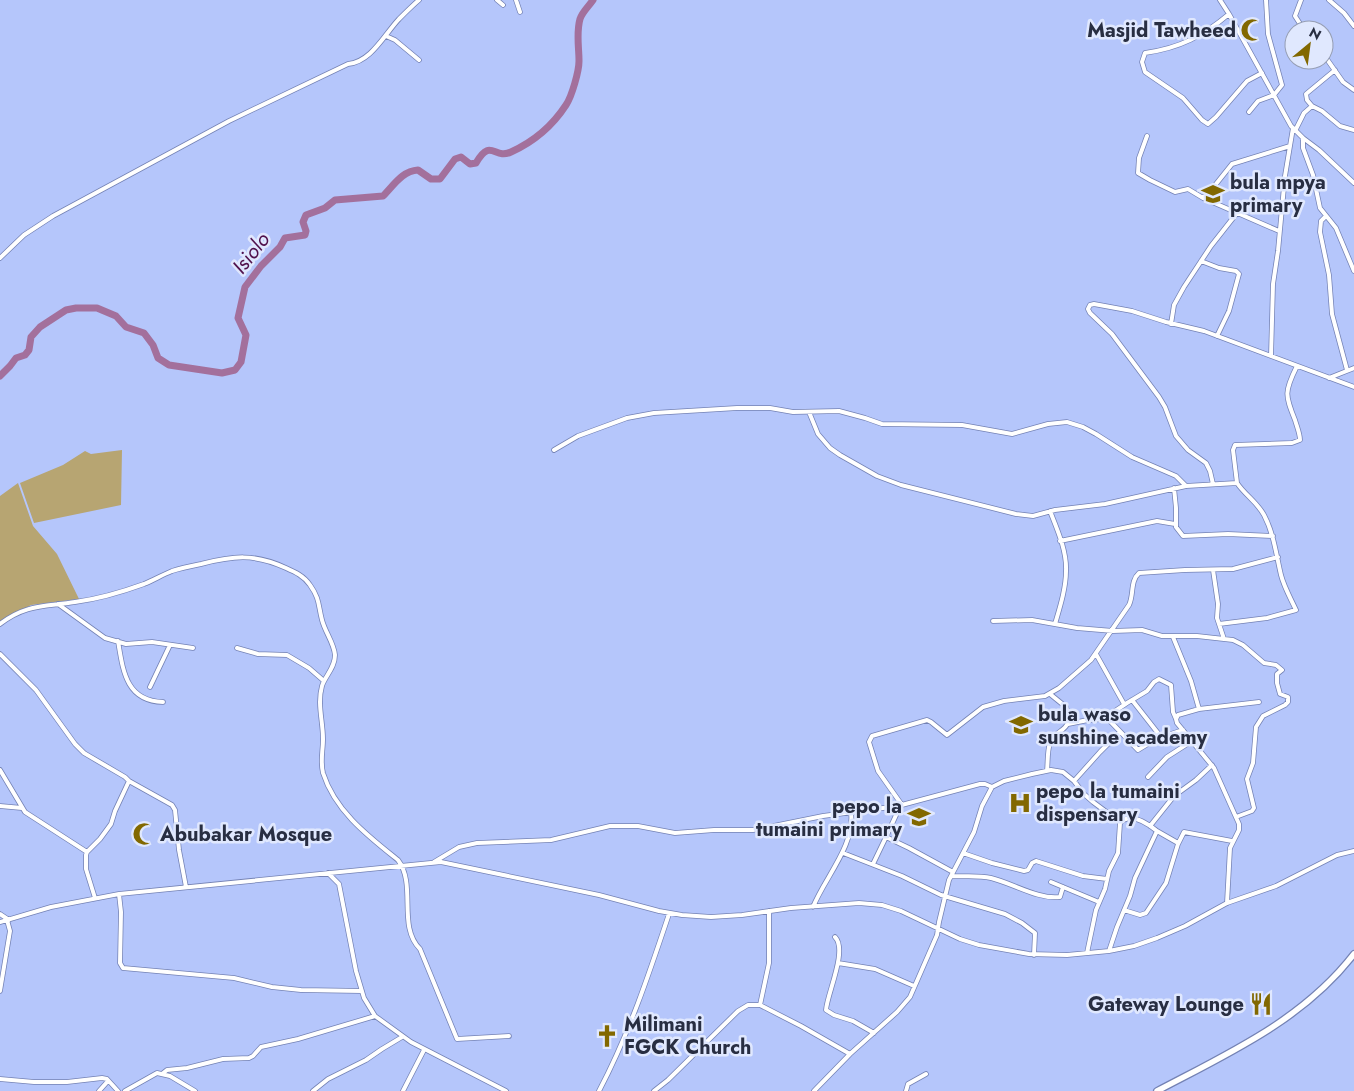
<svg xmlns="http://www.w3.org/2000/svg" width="1354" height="1091" viewBox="0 0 1354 1091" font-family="Jost,sans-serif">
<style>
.green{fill:#b7a572}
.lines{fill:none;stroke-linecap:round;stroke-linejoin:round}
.river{stroke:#a3709c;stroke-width:7}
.minor-casing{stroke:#7482b4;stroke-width:5.5}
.highway-casing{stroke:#7482b4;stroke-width:8}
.minor{stroke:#fff;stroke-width:4}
.highway{stroke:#fff;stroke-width:5.5}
.labels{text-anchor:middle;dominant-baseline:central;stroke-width:5;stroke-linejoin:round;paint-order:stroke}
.poi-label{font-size:20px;font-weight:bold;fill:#282e42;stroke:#e0e8fe;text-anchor:start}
.water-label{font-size:21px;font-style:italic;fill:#50114c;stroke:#e0e8fe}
</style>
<rect width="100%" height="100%" fill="#b5c6fb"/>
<!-- green -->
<path class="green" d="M122,450l-1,55 -87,18 -14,-40 43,-18 22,-14 6,3z
M18,483l15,43 24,28 22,45 -48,6 -31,18v-127z"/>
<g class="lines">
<!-- river -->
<path class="river" d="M0,376l10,-10 6,-8 9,-3 4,-5 2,-13 9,-10 26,-17 10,-2h21l19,8 10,11 18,6 9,12 5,13 11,7 53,8 13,-3 6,-8 5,-27 -8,-17 7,-31 16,-21 19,-19 5,-9 20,-3 1,-4 -3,-9 3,-7 19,-7 10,-8 48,-4c11,-11 19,-25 35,-26l13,9h9l15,-20 6,-2 9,7 6,-1c15,-26 18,-3 35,-11 22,-10 42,-27 55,-47 6,-9 13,-34 13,-44 0,-14 -3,-28 1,-42 2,-7 9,-13 13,-19"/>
<defs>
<path id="minor" d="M497,0l6,5
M516,0l4,12
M1220,0l9,14 62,112 12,12 16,12 35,33
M1301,0l-6,16 9,14
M1329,0l15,13 10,13
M1229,14c-26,22 -49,34 -84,39l-3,9 3,10 38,26 19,22 6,4 8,-7 31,-36 15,-8
M386,36l9,4 24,20
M1324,55l19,27 11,8
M1335,70l-29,24 1,6 5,6 10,5 18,15 14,4
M1249,112l9,-11 16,-6 8,-10 -14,-51 -2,-34
M1295,131l9,-18 8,-7
M1147,136l-8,22 -1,15 12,7 25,12 13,-3 15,9 9,-9 20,-25 58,-18
M1303,138v10l10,27 7,33 16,20 18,43
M1203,198l76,33
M1326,216l-5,5 -1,11 9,43 3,39 15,56
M0,258l24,-23 29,-19 176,-95 119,-57c23,-2 36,-29 51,-45 6,-6 13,-13 20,-19
M1201,261l18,7 17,3 3,3 -10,37 -12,25
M1171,324l3,-19 10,-18 27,-41 26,-33
M1271,356l2,-72 5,-33 7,-75 8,-48
M1329,378l25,-10
M809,412l9,22 12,14 10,7 37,21 24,9 115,29 17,2 22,-6 50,-6 81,-18 51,-3c8,12 20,19 27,32 10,19 12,39 17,60 3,12 10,24 15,35l-29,8 -48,6
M554,450l24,-14 49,-18 27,-5 83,-5h33l23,4 46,-1 26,7 17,6 80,1 50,9 36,-10 19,-2 16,5 13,7 36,23 44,19 10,10
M1237,483l-4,-33 2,-5 57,-2 8,-3c0,-6 -3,-13 -5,-20 -10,-25 -11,-28 2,-54
M1213,484l-3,-13 -4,-8 -18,-13 -12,-14 -11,-29 -6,-10 -47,-63 -22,-21 -2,-4 2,-4 4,-1 38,7 34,11 38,9 150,56
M1174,488l2,20v19l7,9 45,-2 45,2
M1050,511c7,18 17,40 16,60 0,17 -6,36 -11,53
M1060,541l97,-20 18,3
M1213,570l5,34 -1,14 7,21
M58,604l47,34 21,6 26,-2 41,6
M993,621l39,-1 45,8 36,3 29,-1 20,6h35l36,4 10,5 21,18 12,2 6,5 -5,4v9l3,11 8,3v5l-3,3 -22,11 -7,11 -3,36 -6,16 7,29 -2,3 -16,6
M0,624c26,-20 44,-17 75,-22 23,-3 47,-10 69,-18 10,-4 18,-9 28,-13 9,-3 19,-5 29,-7 32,-8 53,-11 85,4 9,4 18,8 24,17 10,14 8,20 12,35 3,12 12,23 13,35 0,13 -10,21 -13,31 -5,18 1,35 1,53 0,12 -3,22 0,34 12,38 45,63 75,87 19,25 -1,66 22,89l37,90 52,-3
M1173,637l18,44 8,28
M118,641c5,30 8,60 45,61
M237,648l21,6 29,1 22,13 15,13
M0,654l36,36 39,54 9,9 41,24 4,4 43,24 3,5 4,40 7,37
M1096,654l28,50
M150,687l20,-42
M1132,700l29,37
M1106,717l32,33 18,-11 27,-9
M1068,724l20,-4 15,-1 24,-16 20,-12 7,-9 5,-3 12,6 2,27 3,7
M0,770l25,42 62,40
M1047,771c1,-9 0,-19 3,-28 6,-16 25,-10 16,-36l-16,-13
M1148,777l19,-20 25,-16
M1074,781l26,-29 20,-20
M902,805l-24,-34 -9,-29 3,-6 55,-16 4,2 16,13 36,-28 21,-6 41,-5 14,-8 32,-28 38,-55c5,-10 1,-24 10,-32l46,-3 48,-1 45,-12
M0,806l22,2
M1150,826l24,-30 22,-16 16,-15
M1157,831l21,12
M886,837l11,-24 1,-7
M843,853l59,23 39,19 64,19 17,9 13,10 -1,22
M963,853l29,10 32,8 4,-1 4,-7 4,-2 47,15 24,3
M434,862l25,-15 18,-4 74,-3 59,-14h28l37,7 39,-3h39l70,-14 75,-10 82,-22h5l7,3
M873,864l13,-27 23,11 44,24
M328,873l11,11 17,87 8,27 11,18 36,26 95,49
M951,876c13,1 27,-1 40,2 21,5 48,22 69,19l3,-10
M1051,882l48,20
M119,894l2,18 -1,51 3,5 111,10 38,9 29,3 61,1
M95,898l-9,-29v-14l1,-3 13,-13 11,-15 4,-13 14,-30
M1227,903l3,-55 9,-18v-6l-25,-56 -37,-45 -1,-4 2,-4 21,-6 60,-7
M813,907c12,-30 42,-61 38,-95
M1124,910l16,5 6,-2 20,-30 12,-39 6,-12 48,9
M0,914l9,6
M0,922l51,-15 68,-13 322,-32 158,33 60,16 23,4 29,2 31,-2 49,-7 68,-5 23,2 19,6 59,28 19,6 50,9 38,1 42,-4 25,-5 23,-8 28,-12 42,-23 49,-17 61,-31 17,-4
M835,937c13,13 -8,57 -9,73l8,5 19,6 21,12
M1087,953l9,-43 9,-21 4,-18 9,-18 2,-30c10,-11 27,0 37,8l-22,47 -5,18 -13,31 -8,24
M838,963l37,6 39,17
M0,991l10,-60 -3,-11
M760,1005l9,-42v-52
M162,1074l5,-4 20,-2 36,-9 26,-1 4,-2 8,-9 37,-8 77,-23
M0,1079l34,3h33l35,-4 5,1 11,12
M99,1091l9,-10
M125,1091l32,-18 13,3 25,15
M313,1091l15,-12 38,-19 16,-11 20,-12
M403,1091l21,-41
M599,1091c30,-57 50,-117 70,-177
M654,1091l14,-11 70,-69 10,-6h12l41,21 49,28
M814,1091l36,-37 47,-42 13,-15 27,-62 2,-13 10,-42 25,-48 8,-26 10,-19 12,-6 28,-7 19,-4 12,2 11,9 10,13 9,8 27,20
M906,1091l2,-7 18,-10"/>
<path id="highway" d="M1157,1091c72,-38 146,-71 197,-137"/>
</defs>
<!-- minor casing -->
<use href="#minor" class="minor-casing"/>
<!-- highway casing -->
<use href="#highway" class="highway-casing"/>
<!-- minor -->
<use href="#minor" class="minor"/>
<!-- highway -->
<use href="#highway" class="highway"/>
</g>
<!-- icons -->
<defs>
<symbol id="mosque-bare" viewBox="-9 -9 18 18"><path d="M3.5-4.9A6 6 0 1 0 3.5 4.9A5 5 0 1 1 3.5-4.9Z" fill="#826800" stroke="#e0e8fe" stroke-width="2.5" paint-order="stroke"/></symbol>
<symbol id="school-bare" viewBox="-9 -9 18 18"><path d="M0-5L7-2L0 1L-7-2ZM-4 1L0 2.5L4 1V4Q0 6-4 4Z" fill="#826800" stroke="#e0e8fe" stroke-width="2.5" paint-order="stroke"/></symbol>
<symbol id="hospital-bare" viewBox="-9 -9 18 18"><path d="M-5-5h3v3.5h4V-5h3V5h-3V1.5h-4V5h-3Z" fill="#826800" stroke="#e0e8fe" stroke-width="2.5" paint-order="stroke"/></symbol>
<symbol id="restaurant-bare" viewBox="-9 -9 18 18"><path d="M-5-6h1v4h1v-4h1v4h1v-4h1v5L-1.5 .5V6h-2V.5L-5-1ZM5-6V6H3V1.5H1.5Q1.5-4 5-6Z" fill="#826800" stroke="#e0e8fe" stroke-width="2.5" paint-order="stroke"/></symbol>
<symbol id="church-bare" viewBox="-9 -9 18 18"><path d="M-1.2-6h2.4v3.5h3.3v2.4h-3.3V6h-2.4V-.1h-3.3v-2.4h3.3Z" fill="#826800" stroke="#e0e8fe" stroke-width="2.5" paint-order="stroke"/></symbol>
</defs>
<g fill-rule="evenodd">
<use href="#mosque-bare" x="1236" y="14" width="32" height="32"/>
<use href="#school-bare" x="1197" y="178" width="32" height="32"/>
<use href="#school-bare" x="1005" y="709" width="32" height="32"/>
<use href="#hospital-bare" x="1004" y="787" width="32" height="32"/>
<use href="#school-bare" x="903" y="801" width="32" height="32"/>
<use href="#mosque-bare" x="128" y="818" width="32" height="32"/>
<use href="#restaurant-bare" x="1245" y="988" width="32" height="32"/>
<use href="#church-bare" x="591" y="1020" width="32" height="32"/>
</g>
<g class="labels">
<!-- poi labels -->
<g class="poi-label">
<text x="1236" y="30" text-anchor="end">Masjid Tawheed</text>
<text x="1230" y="182">bula mpya<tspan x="1230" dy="23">primary</tspan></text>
<text x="1038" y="714">bula waso<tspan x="1038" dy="23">sunshine academy</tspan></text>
<text x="1036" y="791">pepo la tumaini<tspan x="1036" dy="23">dispensary</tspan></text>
<text x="902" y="806" text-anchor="end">pepo la<tspan x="902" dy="23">tumaini primary</tspan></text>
<text x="160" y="834">Abubakar Mosque</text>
<text x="1244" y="1004" text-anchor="end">Gateway Lounge</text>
<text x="624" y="1024">Milimani<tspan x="624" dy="23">FGCK Church</tspan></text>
</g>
<!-- water labels -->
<g class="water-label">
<text transform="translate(251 253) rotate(-52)">Isiolo</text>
</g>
</g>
<!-- north arrow -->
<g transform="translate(1309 45) rotate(29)"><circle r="24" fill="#e0e8fe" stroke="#969eb3"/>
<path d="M0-4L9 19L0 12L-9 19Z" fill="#826800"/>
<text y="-8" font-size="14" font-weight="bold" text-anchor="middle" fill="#282e42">N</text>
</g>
</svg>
